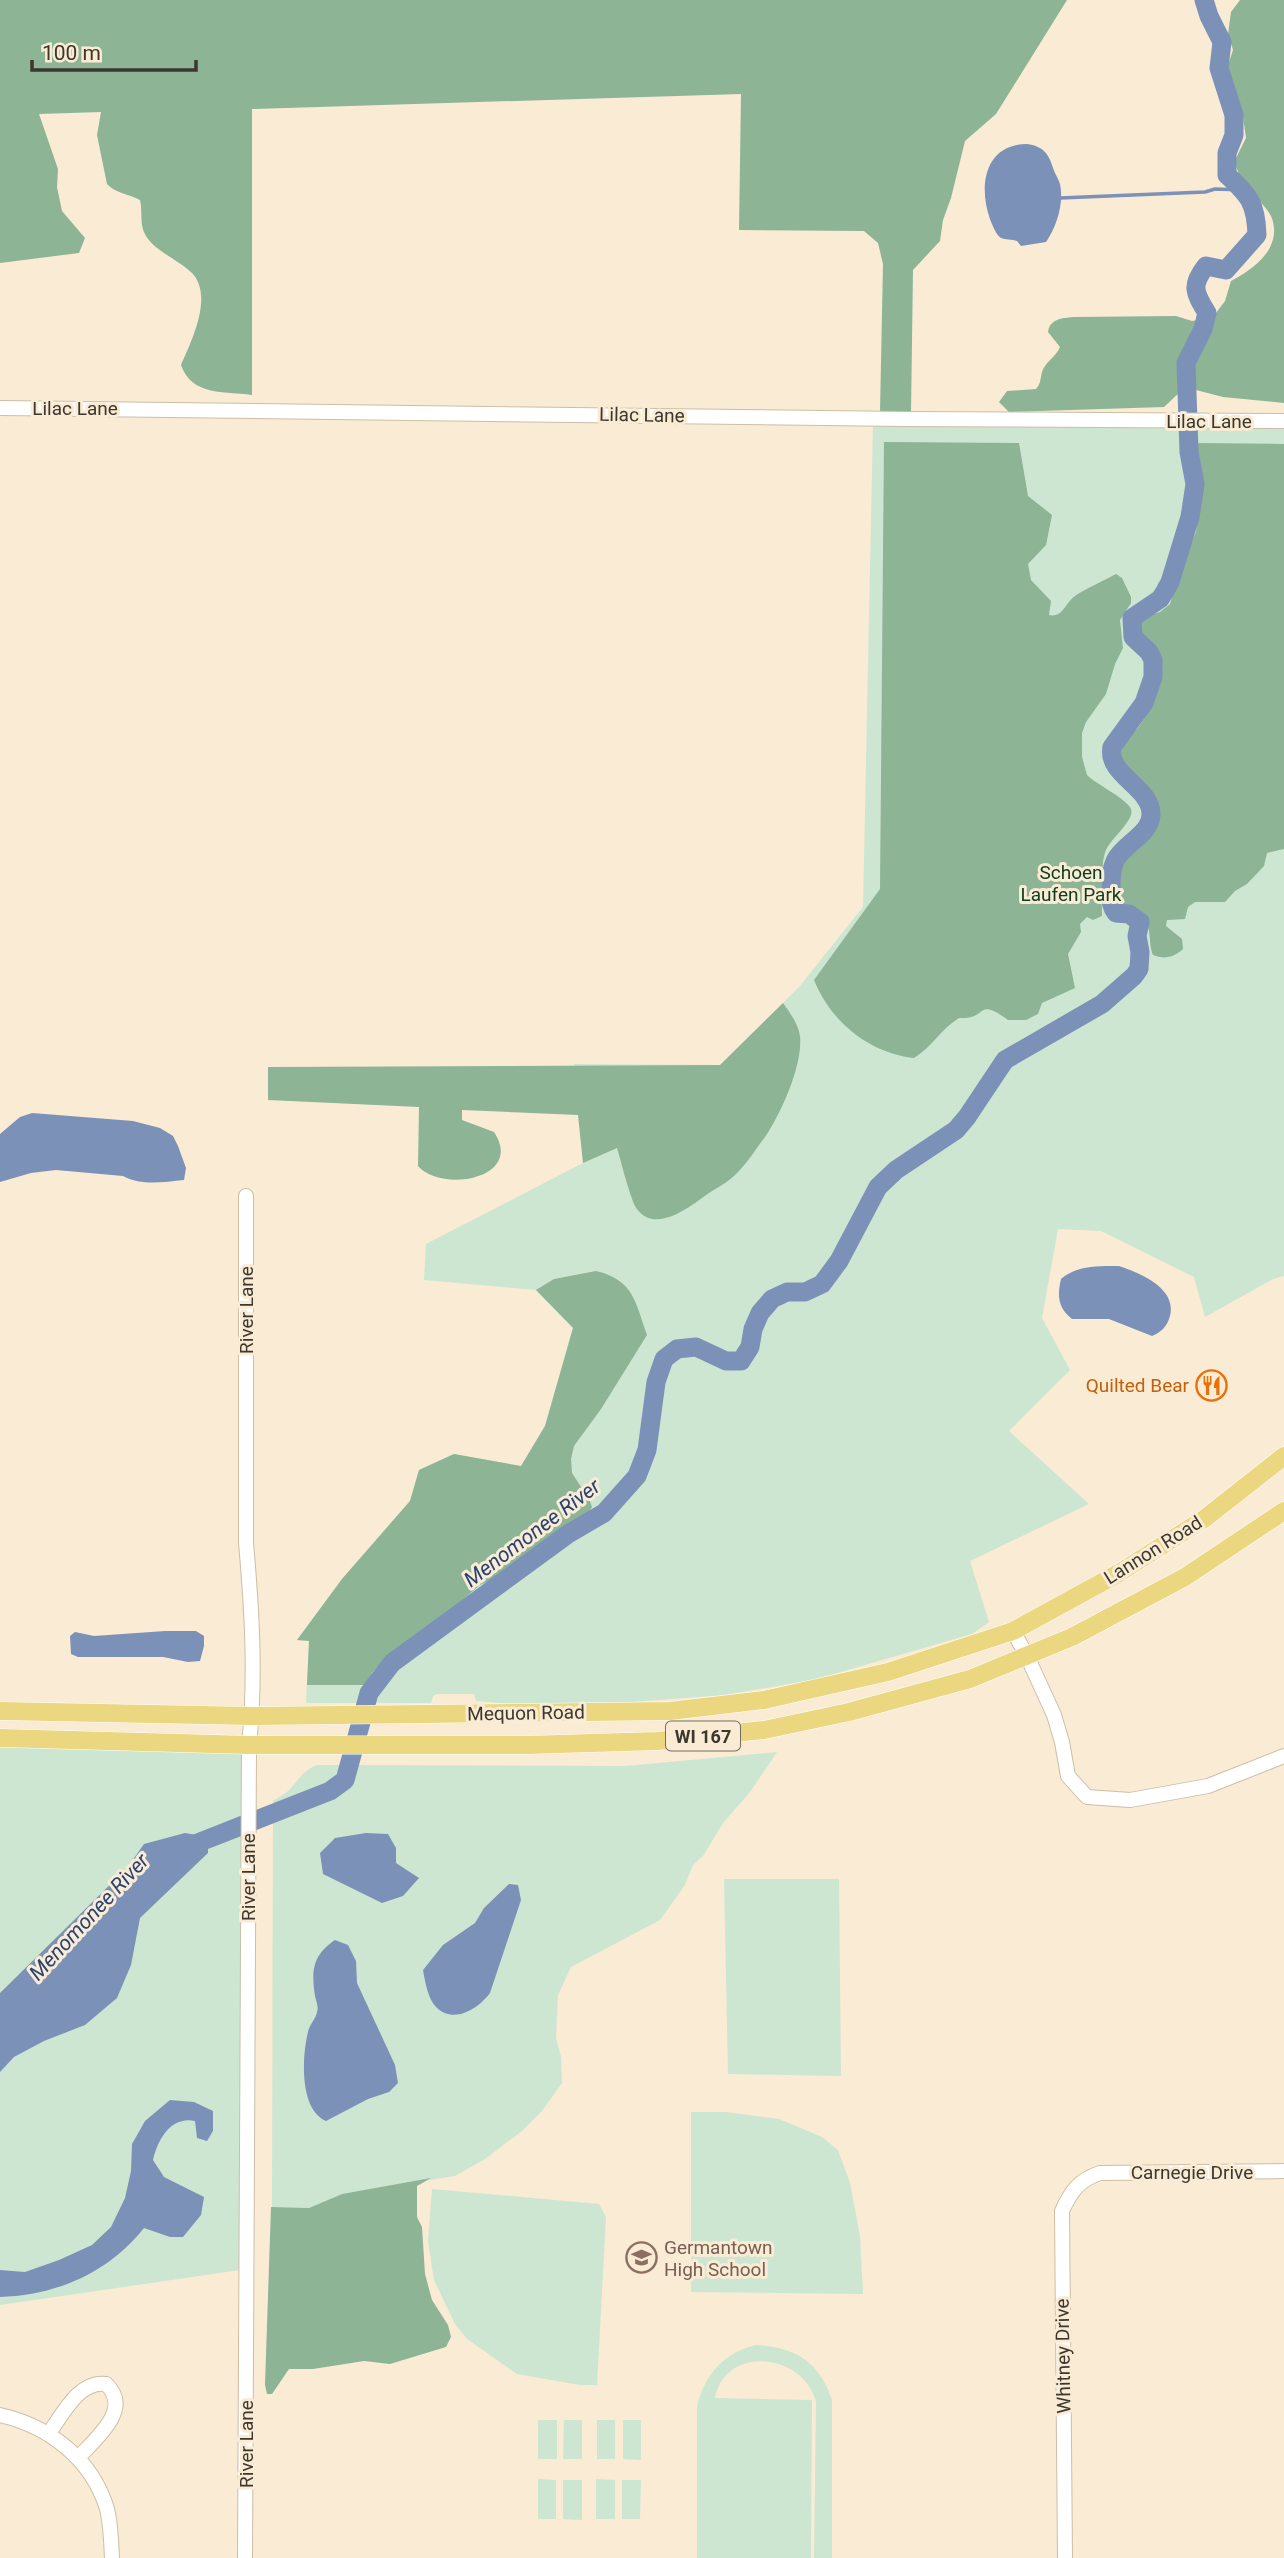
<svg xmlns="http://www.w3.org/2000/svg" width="1284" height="2558" viewBox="0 0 1284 2558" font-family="Roboto,sans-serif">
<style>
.green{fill:#cce6d1}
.forest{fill:#8db495}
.water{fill:#7c91b7}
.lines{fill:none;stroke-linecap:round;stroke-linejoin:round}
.stream{stroke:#7c91b7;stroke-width:3.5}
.river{stroke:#7c91b7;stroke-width:19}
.minor-casing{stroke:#ccbea7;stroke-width:16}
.major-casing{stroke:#fff;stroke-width:19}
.minor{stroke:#fff;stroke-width:14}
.major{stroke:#ead780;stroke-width:18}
.labels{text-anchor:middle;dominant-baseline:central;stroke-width:6;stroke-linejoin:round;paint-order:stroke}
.shield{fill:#f9ebd4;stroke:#756d60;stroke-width:2}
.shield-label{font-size:18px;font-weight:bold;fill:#3d372e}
.street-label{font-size:19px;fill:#3d372e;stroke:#f9ebd4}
.park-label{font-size:19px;fill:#0e3c1e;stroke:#f9ebd4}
.food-label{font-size:19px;fill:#c56008;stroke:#f9ebd4;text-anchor:end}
.education-label{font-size:19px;fill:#785e54;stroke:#f9ebd4;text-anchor:start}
.water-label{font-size:21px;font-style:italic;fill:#284274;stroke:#f9ebd4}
</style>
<rect width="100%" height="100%" fill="#f9ebd4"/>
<!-- green -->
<path class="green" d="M873,424l411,3v849l-11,3 -68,38 -11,-40 -93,-46 -43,-2 -16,89 28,52 -61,61 80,73 -119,57 19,61 -17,12 -159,46 -88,15 -93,7 -122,2 -34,-3 -2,-7h-37l-4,2 -2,7h-125l3,-62 -12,-1 45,-61 68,-78 9,-31 35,-16 67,12 24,-40 28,-99 -37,-37 -112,-10 2,-36 157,-81 -9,-99 146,1 79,-78 64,-80z
M0,1739l249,6 -2,524 -247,36z
M777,1752l-27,40 -27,31 -20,33 -10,9 -8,20 -25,35 -89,47 -13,28 -2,43 5,19 1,26 -20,28 -20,20 -37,28 -30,17 -113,18 -33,14 -37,-1 1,-406c6,-4 14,-8 19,-14 8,-9 12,-17 25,-22l309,1z
M724,1879h115l2,197 -113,-2z
M691,2112h35l53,7 43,18 16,13 12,33 10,53 3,58 -172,-2z
M432,2189l167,15 7,13 -9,168h-17l-63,-11 -50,-35 -12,-15 -21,-44 -6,-39z
M755,2345c40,2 64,16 77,55v158h-18l2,-156c-12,-49 -91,-58 -101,-4l97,2 -1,158h-114v-151c7,-32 27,-54 58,-62z
M538,2420h19v39h-19z
M564,2420h18v39h-19z
M597,2420h18v39h-18z
M623,2420h18v40l-18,-1z
M538,2479l18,1v39h-18z
M596,2479l19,1v39h-19z
M563,2480h19v40l-19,-1z
M622,2480h19l-1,39h-18z"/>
<!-- forest -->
<path class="forest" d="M0,0h1067l-71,114 -31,27 -14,57 -8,22 -3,21 -27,29 -2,142h-31l3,-148 -5,-21 -14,-12 -125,-1 2,-136 -489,15v286c-29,-4 -60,1 -71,-30 10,-23 33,-69 11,-92 -13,-13 -36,-21 -46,-37 -7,-11 -3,-24 -6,-36 -11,-6 -25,-7 -33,-16l-10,-49 4,-23 -62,2 19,55 -1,18 5,24 23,27 -6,15 -79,10z
M1240,0h44v403l-61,-6 -27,-7 -16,2 -16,15 -155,5 -10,-10 8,-11 29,-2c5,-6 4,-9 6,-17 3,-10 14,-15 18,-25l-12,-15c2,-13 14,-14 25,-15l103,-1 16,5 21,-4 12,-16 6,-20c23,-12 53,-34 40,-65 -7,-13 -20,-22 -28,-34 -4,-6 -6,-14 -9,-20l12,-24 -3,-21 -7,-11 -10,-35 7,-21 -5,-16 3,-22z
M884,442l135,1 9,53 24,19 -6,30 -18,19 3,16 20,21 -2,14c14,3 16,-12 26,-19 13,-9 27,-14 41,-22l6,4 9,19v6l-11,17 3,28 -8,16 -9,30 -20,28 -4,11v24l5,18c10,10 39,23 44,34 4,11 -20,29 -25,41 -6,13 -4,50 -4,66l-9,4 -6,-3 -7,7 1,8 -13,22 7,34 -33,15 -4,11 -12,6h-18c-33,-24 -19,0 -49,-2 -18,11 -27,29 -45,40 -45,-5 -83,-36 -100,-78l66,-91z
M1194,443l90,1v405l-17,4 -3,13 -17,18 -12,7 -10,11h-30l-7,5 -3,12 -18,1 -1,6 16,13 1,10c-9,8 -18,11 -30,6 -6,-15 1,-31 -15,-42 -7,-4 -15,-3 -22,-6 0,-5 2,-34 3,-37 8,-21 40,-34 40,-56 -1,-29 -42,-40 -42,-67 7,-7 15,-12 21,-19 14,-18 31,-57 19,-79 -6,-10 -19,-11 -21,-24l5,-7 19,-6 10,-8 15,-46 11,-26 6,-44 -1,-15z
M783,1003c7,10 15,20 17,33 3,29 -19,77 -35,101 -9,12 -19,28 -30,38 -7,7 -18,13 -26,18 -17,12 -53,42 -72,16 -6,-7 -16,-48 -20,-61l-34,15 -5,-48 -116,-5v10l32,12c31,47 -53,61 -76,34l1,-59 -151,-7v-33l452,-2z
M596,1271c38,9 39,31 51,64l-46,74 -27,37 -3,13 1,14 17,26 3,8 -7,11 -11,9 -37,19 -29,27 -28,12 -41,35 -57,42 -10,11 -5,12h-60l2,-44 -12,-1 45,-61 68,-78 9,-31 35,-16 67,12 24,-40 28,-98 -37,-38 18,-11z
M431,2178l-14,8v31l5,10 3,47 7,26 16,25 3,12 -5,10 -56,17 -26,-3 -51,8h-24l-17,25h-5l-2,-9 6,-178 38,1 33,-14z"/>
<!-- water -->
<path class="water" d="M1027,144c16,2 22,10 26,24 2,6 5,10 7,16 4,19 -3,42 -14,58l-25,4 -4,-5c-5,-2 -12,-1 -16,-3 -5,-3 -9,-14 -11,-19 -12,-33 -5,-75 37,-75z
M32,1113l101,8 27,7 13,8 5,10 8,22 -2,12c-21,2 -42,6 -61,-4l-67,-6 -25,3 -31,9v-48l20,-17z
M1119,1266c21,7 58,22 51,50 -3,11 -9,16 -18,20l-43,-17h-37c-14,-11 -15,-23 -11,-40 16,-14 37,-13 58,-13z
M165,1631h31l8,5v10l-4,15 -12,1 -25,-5h-85l-7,-3 -1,-18 5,-4 19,4z
M185,1833l23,4v16l-68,65 -9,47 -14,33 -32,27 -41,16 -30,16 -14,15v-79l127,-125 17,-24z
M366,1833l22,1 8,14v15l23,15 -16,18 -21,7 -59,-29 -3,-21 15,-15z
M509,1884l9,1 3,15 -31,93c-11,15 -36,32 -54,14 -8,-8 -11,-26 -13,-37l20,-25 32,-22 9,-15z
M335,1940l13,5 8,16 1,22 38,82 3,18 -9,9 -21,7 -42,22c-27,-11 -24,-65 -18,-89 1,-7 8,-13 9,-20 2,-5 -1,-11 -2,-16 -4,-26 -2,-41 20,-56z
M170,2100l24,2 19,9v20l-6,10 -10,-3 -2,-17c-24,-5 -37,18 -42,39l11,17 40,20 -3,18 -18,22h-13l-26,-9c-36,45 -87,67 -144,69v-27l25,2 34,-12 33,-15 19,-18 14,-29 6,-27 1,-27 13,-23z"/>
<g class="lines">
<!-- stream -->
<path class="stream" d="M1060,198l145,-6 10,-3 30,1"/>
<!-- river -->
<path class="river" d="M187,1851l8,-7 135,-53 15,-11 24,-87 23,-30 176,-129 36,-21 33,-37 10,-26 9,-68 8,-23 13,-10 19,-2 30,14h15l9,-14 3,-18 7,-16 12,-14 15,-7h18l17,-8 17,-23 39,-74 18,-17 60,-40 11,-13 38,-57 97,-56 32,-28 5,-7 1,-17 -3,-16 3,-14 -11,-8 -13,-1c-7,-9 -4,-15 -5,-26 0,-9 0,-17 4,-26 8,-17 35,-26 36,-46 1,-28 -45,-40 -39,-68l32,-44 9,-26v-17l-4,-8 -16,-15 -1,-19 28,-19 4,-6 6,-11 20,-65 5,-33 -6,-32 -3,-89 17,-34 4,-16c-12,-20 -17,-27 -1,-47l20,4 31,-35c-1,-31 -7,-39 -30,-60v-22l7,-18v-20l-15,-47 3,-26 -13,-26 -5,-16"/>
<defs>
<path id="minor" d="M0,408l904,11 380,2
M1013,1631l14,25 27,59 8,27 6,34 19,21 43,3 78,-14 76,-30
M0,2415c49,11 92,44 107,94 4,15 4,33 5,49
M49,2433c14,-19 30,-53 57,-49 27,25 -10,54 -28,74
M245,2558l4,-813c7,-67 3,-135 -3,-202v-347
M1065,2558l-3,-347c9,-20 17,-31 38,-38l184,-2"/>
<path id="major" d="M0,1711l252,5 418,-5 94,-11 124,-28 125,-41 106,-58 85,-54 80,-63
M0,1738l249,7h278l131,-4 106,-11 85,-18 121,-33 102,-42 113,-60 99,-66"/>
</defs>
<!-- minor casing -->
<use href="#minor" class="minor-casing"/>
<!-- major casing -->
<use href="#major" class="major-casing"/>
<!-- minor -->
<use href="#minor" class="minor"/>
<!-- major -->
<use href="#major" class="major"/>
</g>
<!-- icons -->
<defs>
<symbol id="restaurant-ring" viewBox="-11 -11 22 22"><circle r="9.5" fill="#f9ebd4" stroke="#e8710a" stroke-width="1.5"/><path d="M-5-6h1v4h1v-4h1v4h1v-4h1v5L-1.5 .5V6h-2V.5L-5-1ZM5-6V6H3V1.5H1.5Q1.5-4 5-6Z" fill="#e8710a"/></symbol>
<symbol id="school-ring" viewBox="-11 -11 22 22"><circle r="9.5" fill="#f9ebd4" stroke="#8d6e63" stroke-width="1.5"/><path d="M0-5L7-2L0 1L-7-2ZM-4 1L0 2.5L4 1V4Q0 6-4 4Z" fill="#8d6e63"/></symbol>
</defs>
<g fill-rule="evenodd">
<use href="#restaurant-ring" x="1194" y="1368" width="35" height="35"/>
<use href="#school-ring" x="624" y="2240" width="35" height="35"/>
</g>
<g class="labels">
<!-- shield labels -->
<rect class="shield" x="666" y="1721.5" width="74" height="29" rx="5"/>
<g class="shield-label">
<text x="703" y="1736">WI 167</text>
</g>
<!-- street labels -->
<g class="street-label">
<text x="75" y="408">Lilac Lane</text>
<text transform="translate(642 415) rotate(1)">Lilac Lane</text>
<text x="1209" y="421">Lilac Lane</text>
<text transform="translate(246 1310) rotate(-90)">River Lane</text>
<text transform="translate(1153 1550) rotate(-32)">Lannon Road</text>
<text transform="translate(526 1713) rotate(-1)">Mequon Road</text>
<text transform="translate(248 1877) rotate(-90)">River Lane</text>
<text x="1192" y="2172">Carnegie Drive</text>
<text transform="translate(1063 2356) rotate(-91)">Whitney Drive</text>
<text transform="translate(246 2444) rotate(-90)">River Lane</text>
</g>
<!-- park labels -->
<g class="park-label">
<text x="1071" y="872">Schoen<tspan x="1071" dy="22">Laufen Park</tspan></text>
</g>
<!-- food labels -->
<g class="food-label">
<text x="1189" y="1385">Quilted Bear</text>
</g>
<!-- education labels -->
<g class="education-label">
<text x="664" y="2247">Germantown<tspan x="664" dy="22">High School</tspan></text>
</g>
<!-- water labels -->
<g class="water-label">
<text transform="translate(532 1533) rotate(-37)">Menomonee River</text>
<text transform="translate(89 1917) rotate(-47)">Menomonee River</text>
</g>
</g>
<!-- scale -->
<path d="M32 60v10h164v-10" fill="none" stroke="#3d372e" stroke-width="3.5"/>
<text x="42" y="60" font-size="21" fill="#3d372e" stroke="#f9ebd4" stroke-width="5" paint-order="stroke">100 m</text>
</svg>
